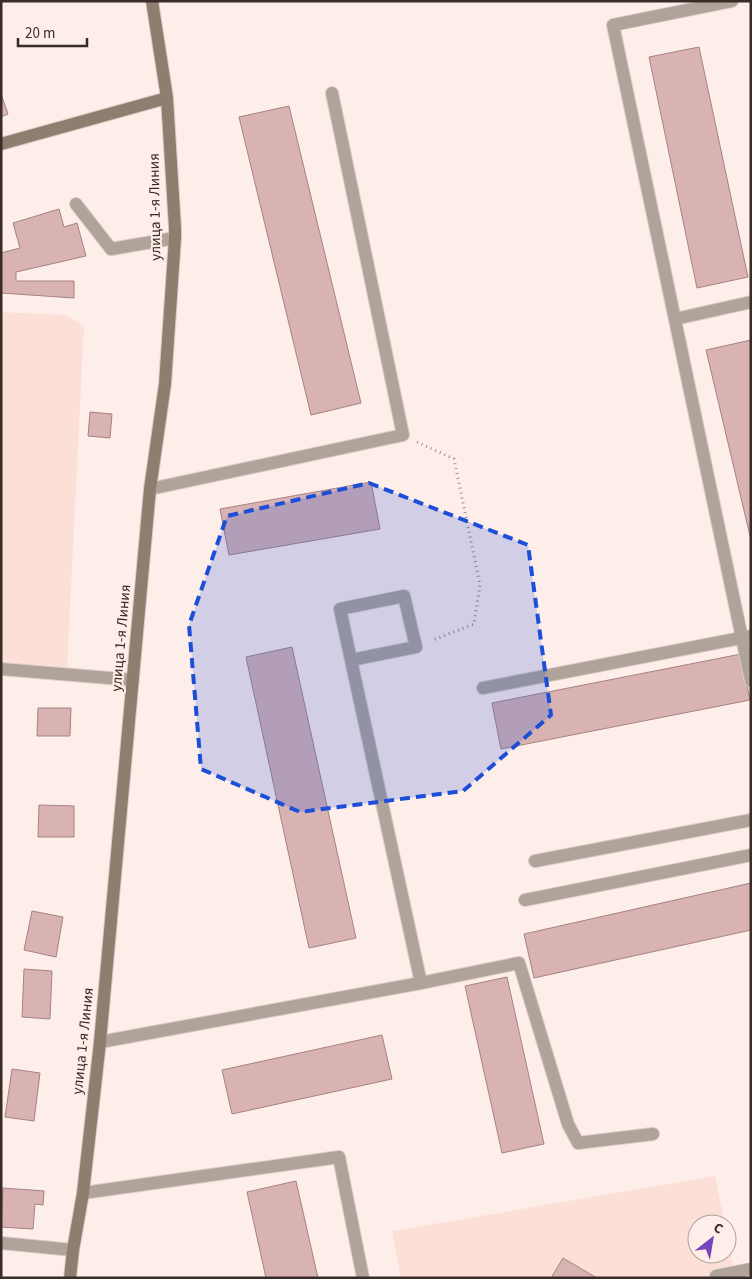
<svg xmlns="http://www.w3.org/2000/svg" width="752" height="1279" viewBox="0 0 752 1279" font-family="'Source Sans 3',sans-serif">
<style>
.built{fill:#fce0d8}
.building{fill:#d9b2b2;stroke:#a68282}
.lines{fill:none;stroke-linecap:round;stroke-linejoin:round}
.lane-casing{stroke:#dbcbc6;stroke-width:14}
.secondary-casing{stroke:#dbcbc6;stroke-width:14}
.path{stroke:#9d8e89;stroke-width:3;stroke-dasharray:1 4;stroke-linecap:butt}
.lane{stroke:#b0a399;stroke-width:12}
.secondary{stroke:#8f7d6f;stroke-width:12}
.marked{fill:#1d4ed8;fill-opacity:0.2;stroke:#1d4ed8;stroke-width:4;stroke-dasharray:10 6;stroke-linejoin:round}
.labels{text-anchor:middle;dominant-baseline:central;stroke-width:4;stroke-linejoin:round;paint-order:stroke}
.street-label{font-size:15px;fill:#392b27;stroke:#feeee9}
</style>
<rect width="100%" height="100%" fill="#feeee9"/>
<!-- built -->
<path class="built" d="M1,312l64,3 19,11 -17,343 -66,-6z
M715,1176l10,48h-28v30h30v-18l9,42h-335l-9,-47z"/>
<!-- building -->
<path class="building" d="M699,47l49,230 -51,11 -48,-231z
M1,94l7,20 -7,3z
M289,106l72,297 -50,12 -72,-298z
M59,209l5,18 13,-4 9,33 -70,16v9h58v17l-73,-5v-40l19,-5 -7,-25z
M751,340v200l-45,-190z
M90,412l22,2 -2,24 -22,-2z
M371,482l9,47 -151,26 -9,-46z
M292,647l64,291 -47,10 -63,-291z
M741,654l9,46 -249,49 -9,-46z
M38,708h33l-1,28h-33z
M39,805l35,1v31h-36z
M751,883v47l-217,48 -10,-44z
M32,911l31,6 -7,40 -32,-7z
M24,969l28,2 -2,48 -28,-2z
M507,977l37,167 -42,9 -37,-167z
M382,1035l10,44 -160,35 -10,-44z
M12,1069l28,4 -6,48 -29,-4z
M296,1181l22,97h-52l-19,-86z
M3,1188l41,3 -1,14 -8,-1 -2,25 -32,-2z
M563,1258l34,20h-46z"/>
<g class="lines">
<defs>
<path id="lane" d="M732,1l-119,24 138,656
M76,204l35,45 64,-11
M675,319l76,-17
M150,489l253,-54 -71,-342
M351,660l65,-13 -12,-51 -64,13 11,51 70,323
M1,669l132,11
M483,688l268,-52
M535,861l216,-41
M525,900l226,-45
M100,1042l321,-59 98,-20 49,161 10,19 75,-9
M83,1193l256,-36 24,121
M1,1243l72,7
M716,1276l35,-7"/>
<path id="secondary" d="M1,144l166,-46
M70,1278l3,-28 10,-57 17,-151 50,-553 15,-105 10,-146v-10l-8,-130 -15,-97"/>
</defs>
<!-- lane casing -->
<use href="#lane" class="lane-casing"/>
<!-- secondary casing -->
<use href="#secondary" class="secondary-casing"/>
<!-- path -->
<path class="path" d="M417,442l37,17 26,126 -6,39 -41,16"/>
<!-- lane -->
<use href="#lane" class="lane"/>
<!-- secondary -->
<use href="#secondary" class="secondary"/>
</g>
<!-- marked area -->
<path class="marked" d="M369,483l159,62 23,170 -88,76 -163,21 -99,-43 -12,-144 38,-109z"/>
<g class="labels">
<!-- street labels -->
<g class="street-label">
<text transform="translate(155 207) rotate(-91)">улица 1-я Линия</text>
<text transform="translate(121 638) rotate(-85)">улица 1-я Линия</text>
<text transform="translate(83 1041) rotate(-84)">улица 1-я Линия</text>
</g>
</g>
<!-- border -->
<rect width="752" height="1279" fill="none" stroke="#392b27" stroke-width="5"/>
<!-- north arrow -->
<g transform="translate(712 1239) rotate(31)"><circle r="24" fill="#feeee9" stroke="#afa09b"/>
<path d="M0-4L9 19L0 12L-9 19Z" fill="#7944bb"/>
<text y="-8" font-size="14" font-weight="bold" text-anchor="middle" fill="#392b27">С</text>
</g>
<!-- scale -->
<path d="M18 38v8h69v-8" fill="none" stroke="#392b27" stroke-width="2.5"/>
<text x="25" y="38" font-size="15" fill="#392b27" stroke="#feeee9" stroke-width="4" paint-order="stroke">20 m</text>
</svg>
